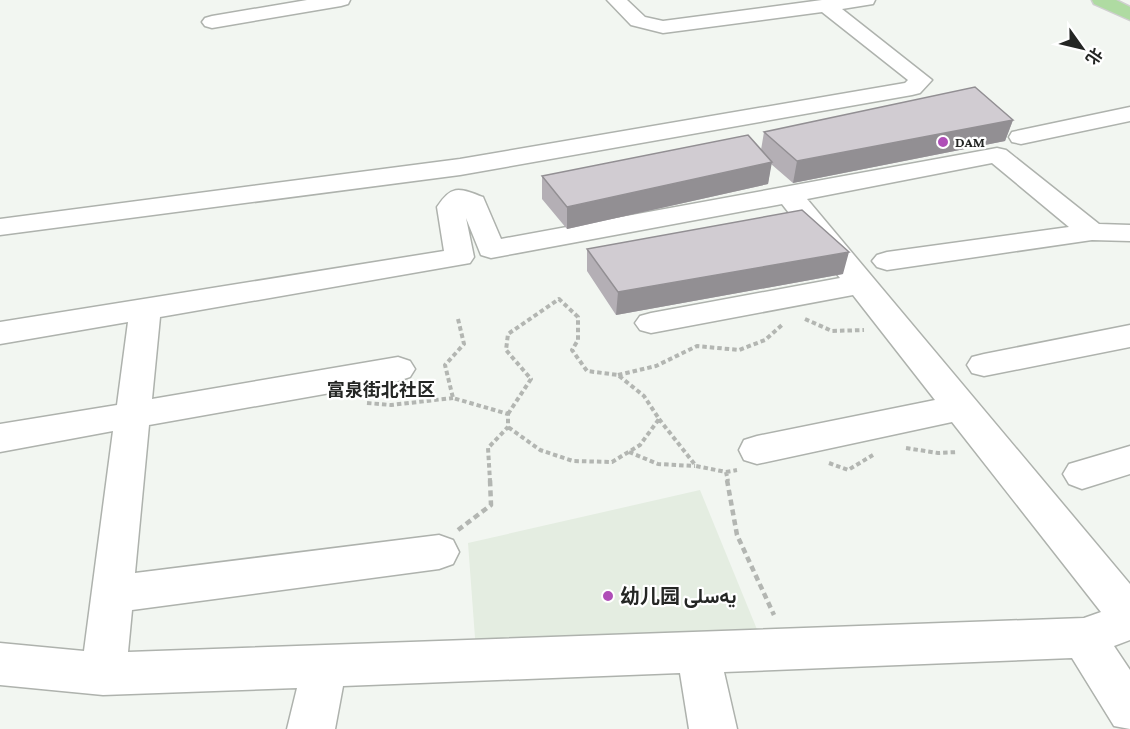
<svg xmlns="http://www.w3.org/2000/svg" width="1130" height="729" viewBox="0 0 1130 729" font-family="'Crimson Pro',Vazirmatn,'Noto Sans SC',serif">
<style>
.built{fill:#e4ede1}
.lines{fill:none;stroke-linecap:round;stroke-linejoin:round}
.minor-casing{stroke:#aeb2ad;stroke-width:3}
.major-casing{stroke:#cfcfcf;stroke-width:3}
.path-far1{stroke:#b3b6b2;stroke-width:4;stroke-dasharray:4.5 3;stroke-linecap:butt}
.path{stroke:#b3b6b2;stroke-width:4.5;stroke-dasharray:6 4;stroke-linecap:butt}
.minor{fill:#fff;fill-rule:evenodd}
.major{fill:#afdba2;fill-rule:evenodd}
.wall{fill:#b4afb5}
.shaded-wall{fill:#928f93}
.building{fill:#d1ccd2;stroke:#928f93;stroke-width:1.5}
.poi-dot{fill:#af4eb7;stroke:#fff;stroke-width:2}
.labels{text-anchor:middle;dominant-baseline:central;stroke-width:4.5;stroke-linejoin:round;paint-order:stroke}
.far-poi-label{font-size:14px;font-weight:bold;fill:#242624;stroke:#fff;text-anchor:start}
.neighbourhood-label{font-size:18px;font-weight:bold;fill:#242624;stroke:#fff}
.near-poi-label{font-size:20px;font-weight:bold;fill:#242624;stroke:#fff;text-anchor:start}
</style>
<rect width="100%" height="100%" fill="#f2f6f1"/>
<!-- built -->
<path class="built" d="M700,490l65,159 -288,16 -9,-122z"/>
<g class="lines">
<defs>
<path id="minor" d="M307,0h43l-2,4 -7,2 -129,22 -7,-2 -3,-4 3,-4 7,-2z
M607,0h20l18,17 18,4 159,-21h53l-2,4 -31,5 90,71 -12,13 -8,2 -452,80 -460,60v-16l460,-60 445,-76 3,-3 -86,-68 -159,21 -32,-8z
M1130,107v14l-109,23 -9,-2 -3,-5 3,-5 9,-2z
M997,148l9,2 93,74 31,1v16l-38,-1 -205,30 -10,-3 -5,-6 5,-6 10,-3 182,-25 -77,-64 -185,36 323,385v56l-16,6 16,24v59l-16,-3 -42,-68 -348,14 13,57h-48l-9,-56 -337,13 -8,43h-48l10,-41 -194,7 -103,-10v-42l84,8 29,-220 -113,21v-28l117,-19 11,-83 -128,22v-22l444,-71 -7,-44c15,-23 22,-19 46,-10l18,42zM782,204l58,74 -189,35 -11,3 -5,7 5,7 11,3 202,-38 82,105 -178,36 -13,4 -5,10 5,10 13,4 195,-42 149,190 -17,6 -956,34 4,-42 307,-41 14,-5 6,-12 -6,-12 -14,-5 -304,38 14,-148 249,-44 12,-4 5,-8 -5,-8 -12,-4 -246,42 8,-82 310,-54 4,-6 -8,-39 15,37 10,3z
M1130,325v22l-146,29 -12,-3 -5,-8 5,-8 12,-3z
M1130,446v28l-48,15 -13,-5 -6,-10 6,-10z"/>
<path id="major" d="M1092,0h24l14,7v13l-36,-16z"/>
</defs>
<!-- minor casing -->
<use href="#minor" class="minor-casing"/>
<!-- major casing -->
<use href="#major" class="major-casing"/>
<!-- path-far1 -->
<path class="path-far1" d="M458,319l6,25 -19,21 8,33 55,16v13l-20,21 2,33
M805,319l27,12 32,-1
M618,375l38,-9 41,-20 42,4 26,-10 18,-16
M367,403l24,2 62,-7
M508,414l23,-35 -25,-29 2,-16 51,-35 19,18v23l-6,10 15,21 31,4 26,21 15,23 -19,26 -28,17 -39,-1 -33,-11 -32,-23
M659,419l37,47 30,6 2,9
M906,448l32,5 20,-1
M629,452l29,12 37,2
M829,463l19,7 25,-15
M726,472l11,-2"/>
<!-- path -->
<path class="path" d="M727,480l10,55 37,80
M458,530l33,-25 -1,-25"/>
<!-- minor -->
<use href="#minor" class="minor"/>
<!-- major -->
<use href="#major" class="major"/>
</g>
<!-- wall -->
<path class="wall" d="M1013,120l-8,21 -212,42 -22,-19 -3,20 -201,45 -25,-30v-23l219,-26 3,-18z
M587,249l256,25 -227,41 -29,-44z"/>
<!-- shaded-wall -->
<path class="shaded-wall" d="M1013,120l-8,21 -212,42 4,-22z
M772,162l-4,22 -201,45v-22z
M849,252l-6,22 -227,41 2,-23z"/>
<!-- building -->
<path class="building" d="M975,87l38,33 -216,41 -33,-29z
M748,135l24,27 -205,45 -25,-31z
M802,210l47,42 -231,40 -31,-43z"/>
<!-- markers -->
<g class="poi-dot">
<circle cx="943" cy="142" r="6"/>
<circle cx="608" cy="596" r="6"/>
</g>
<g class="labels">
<!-- far-poi labels -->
<g class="far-poi-label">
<text x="955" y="142">DAM</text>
</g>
<!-- neighbourhood labels -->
<g class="neighbourhood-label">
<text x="381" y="390">富泉街北社区</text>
</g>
<!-- near-poi labels -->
<g class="near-poi-label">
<text x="620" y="596">幼儿园 يەسلى</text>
</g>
</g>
<!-- north arrow -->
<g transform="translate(1082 48) rotate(124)" stroke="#ffffff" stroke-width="4.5" paint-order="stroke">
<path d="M0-4.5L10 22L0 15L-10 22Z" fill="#242624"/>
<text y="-9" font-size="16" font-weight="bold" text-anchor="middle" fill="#242624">北</text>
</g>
</svg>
